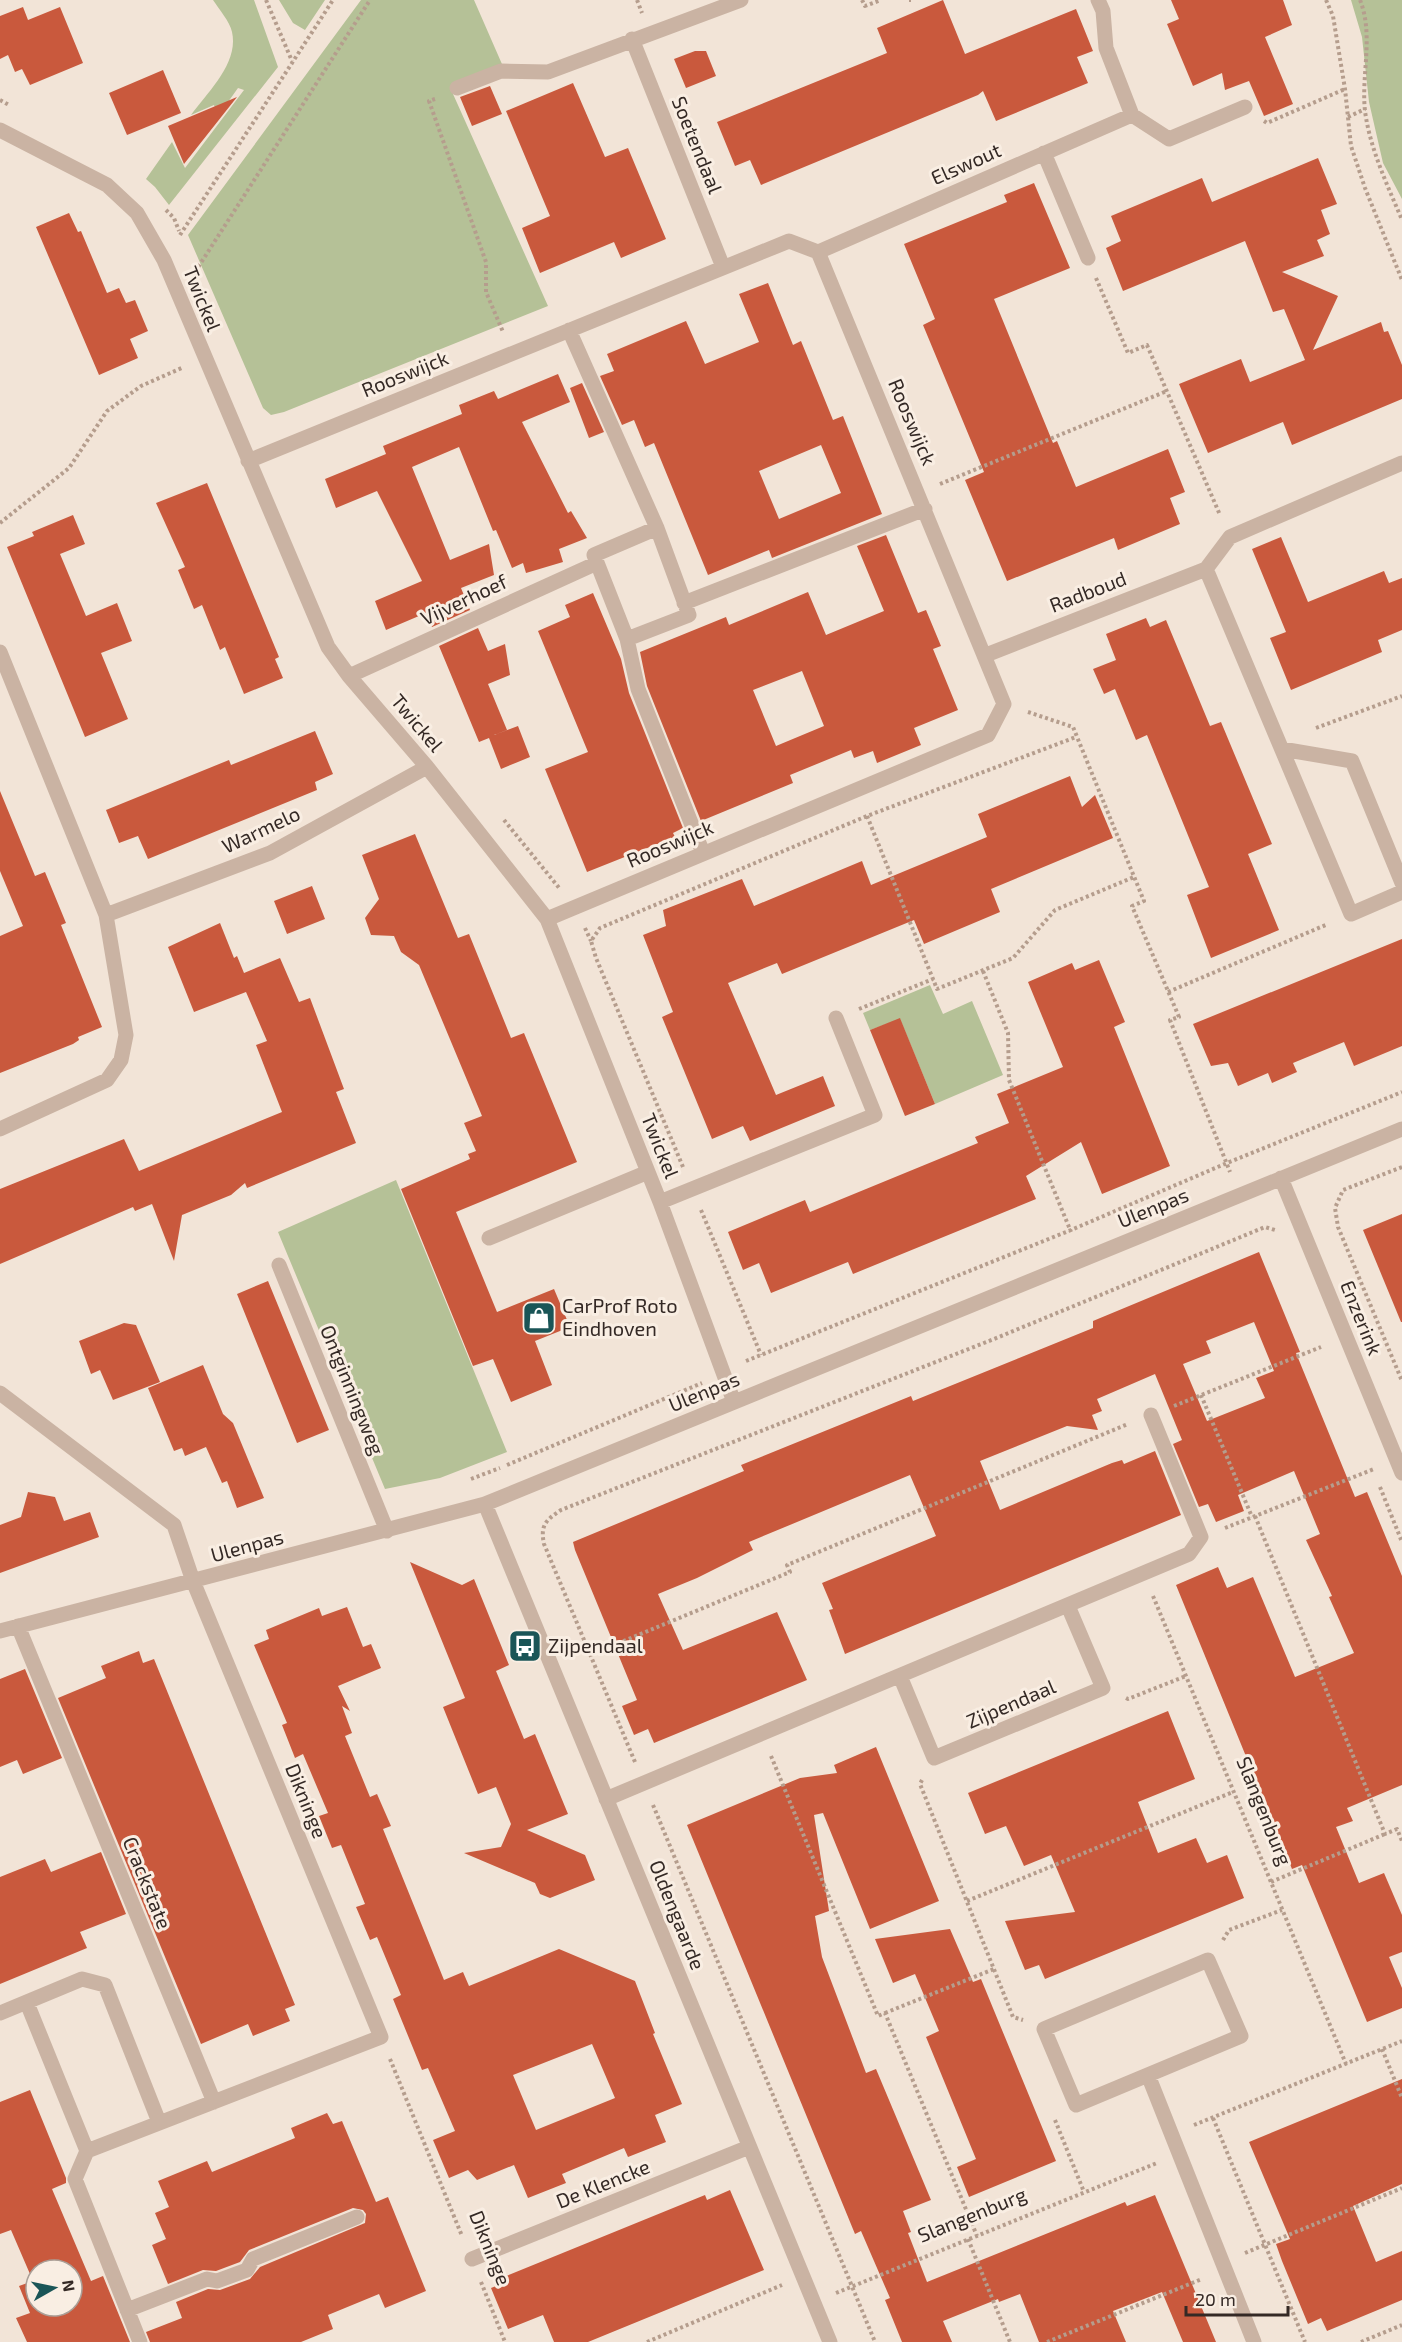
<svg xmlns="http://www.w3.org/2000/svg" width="1402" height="2342" font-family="'Exo 2',sans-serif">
<rect width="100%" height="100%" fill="#f2e4d7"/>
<path fill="#b5c197" d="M213,0h41l24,67 -109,138 -14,-18 -9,-8 26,-37 13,26 59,-78 -6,-2 -20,28 -4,-11 -23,10c17,-23 48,-52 41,-83 -2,-10 -13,-23 -19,-32z
M279,0h46l-20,30 -12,-7z
M361,0h113l31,71 -52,23 95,212 -264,106 -13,3 -8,-7 -75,-173z
M1351,0h51v199l-19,-36 -14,-61 -7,-65z
M930,985l13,29 29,-13 31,74 -68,29 -35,-85 -30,11 -7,-17z
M396,1180l111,272 -67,26 -55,11 -107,-257z"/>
<path fill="#c9593d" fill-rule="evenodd" d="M943,0l22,54 111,-45 17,42 -16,6 11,26 -92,38 -13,-30 -5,4 -217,90 -11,-25 -15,6 -18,-44 170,-69 -10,-25z
M1171,0h112l9,25 -27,12 28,67 -29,12 -15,-35 -24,9 -3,-17 -29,13 -26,-62 12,-5z
M23,7l5,13 32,-13 23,56 -53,22 -8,-16 -7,3 -7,-17 -8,4v-43z
M695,51h11l10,25 -30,12 -12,-29z
M163,70l18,43 -54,22 -18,-42z
M573,83l32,74 23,-9 38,91 -45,19 -7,-16 -74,31 -18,-45 28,-12 -44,-105z
M490,86l12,28 -30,12 -12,-29z
M237,97l-53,67 -16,-38z
M1318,158l19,46 -16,6 9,24 -13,6 7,16 -42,16 56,24 -25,54 68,-28 3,10 4,-1 14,34v34l-110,46 -9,-23 -75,31 -29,-69 62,-25 9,23 55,-22 -21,-51 -11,3 -28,-71 -122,50 -17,-43 15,-7 -10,-25 91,-38 10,24z
M1034,183l36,85 -76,31 59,144 4,-2 19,46 92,-38 17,43 -15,6 10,26 -62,26 -4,-12 -107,43 -42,-101 19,-8 -61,-147 12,-6 -31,-75 103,-42 -3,-7z
M69,213l9,19 3,-1 26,62 12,-5 7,15 9,-3 13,31 -18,8 8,19 -39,17 -63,-148z
M768,283l25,62 8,-4 32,79 10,-4 39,98 -110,44 -3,-8 -61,25 -54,-132 -9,4 -11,-27 -12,5 -22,-49 14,-5 -7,-17 79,-33 19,43 54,-22 -20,-48zM821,445l20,48 -62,26 -20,-48z
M558,374l12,28 -48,20 46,91 3,-2 16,27 -28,11 4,13 -37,11 -3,-10 -11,5 -16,-38 -3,1 -34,-84 -47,20 38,93 39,-16 5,31 -33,13 9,22 -38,17 -6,-14 -40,17 -11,-29 47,-20 -45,-90 -41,17 -11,-29 61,-25 -3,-8 79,-32 -3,-9 35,-14 4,8z
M582,383l22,49 -15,6 -19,-50z
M207,483l72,174 -4,2 8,19 -39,16 -19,-47 -5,3 -18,-45 -8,4 -16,-39 7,-3 -29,-64z
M73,515l12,29 -25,10 26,62 31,-13 15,38 -31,12 27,66 -43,18 -78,-190 27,-11 -2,-4z
M886,535l32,78 8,-3 15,36 -8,3 25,61 -44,18 7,17 -44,18 -4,-12 -19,7 -3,-8 -61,25 3,8 -92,38 -54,-135 -7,-34 86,-35 3,8 79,-33 18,43 58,-24 -27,-65zM802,671l22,55 -48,20 -23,-56z
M1281,537l27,65 76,-31 5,12 13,-5v52l-24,10 4,12 -91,38 -21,-52 16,-6 -34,-83z
M593,593l28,66 8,34 54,135 -10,5 2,4 -88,35 -42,-103 43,-17 -50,-121 32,-14 -5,-12z
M1146,618l4,9 16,-7 44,106 11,-4 51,122 -24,10 31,76 -68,28 -24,-63 22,-8 -37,-91 -25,-61 -11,5 -21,-51 -11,5 -11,-25 23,-9 -10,-26z
M478,628l10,23 17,-7 5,31 -22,9 19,46 -13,5 24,-9 12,31 -29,12 -12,-31 -10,4 -40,-96z
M315,731l18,43 -18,8 2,8 -169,69 -10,-23 -19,7 -13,-33 123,-50 2,5z
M1070,776l12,31 13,-12 18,43 -122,51 9,23 -76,32 -10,-24 -132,54 -5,-11 -49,20 48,112 47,-19 12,30 -85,35 -7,-15 -31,13 -50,-122 11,-5 -30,-77 23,-9 -3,-16 79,-31 12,27 108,-45 9,24 116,-48 -9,-23z
M0,791l35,85 10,-4 21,51 -5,2 41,102 -24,10 1,3 -6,4 -73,29v-137l23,-10 -23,-55z
M415,834l43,104 11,-4 42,104 13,-5 53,129 -121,50 41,100 57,-23 16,38 -35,14 17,44 -41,17 -18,-43 -20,7 -72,-177 69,-30 -2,-5 8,-3 -12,-28 18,-7 -63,-151 -18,-13 -7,-16 -23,-1 -6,-17 14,-19 -17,-44z
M312,886l13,33 -38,15 -13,-33z
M220,923l14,35 3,-2 7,17 36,-15 19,44 11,-4 34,91 -8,3 20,51 -109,45 -2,-5 -14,12 -49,20 -8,46 -22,-57 -17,7 -2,-4 -133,57v-75l124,-50 15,32 143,-59 -26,-67 11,-4 -21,-49 -52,20 -26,-65z
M1402,939v107l-48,20 -10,-24 -51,21 4,9 -25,11 -4,-10 -30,13 -10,-23 -17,3 -18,-42z
M1099,960l26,62 -11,5 56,139 -68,28 -21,-52 -55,34 10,23 -183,75 -5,-12 -77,31 -12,-30 -16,7 -15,-38 77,-32 5,12 168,-69 -3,-6 34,-14 -12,-29 66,-27 -35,-85 44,-19 3,7z
M900,1018l35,86 -30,12 -35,-86z
M1402,1214v108h-1l-38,-92z
M1259,1252l41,100 -4,1 59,144 12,-5 35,84v209l-55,23 6,13 -17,6 23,56 25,-10 18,42v37l-13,5 13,31v20l-35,14 -65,-157 -10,4 -116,-284 42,-18 9,21 26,-11 42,100 59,-24 -25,-56 3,-1 -26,-56 14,-6 -26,-63 -56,24 6,16 -28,11 -8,-18 -9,3 -26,-63 9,-4 -27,-66 -58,25 5,12 -10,4 6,15 -31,-4 -87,35 20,49 112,-47 10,-3 2,4 31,-13 26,64 -336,139 -16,-44 4,-1 -11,-26 114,-47 -26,-61 -161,67 4,8 -56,28 -39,16 25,56 94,-38 30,68 -153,63 -6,-14 -14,6 -12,-29 15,-6 -62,-150 -2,-8 171,-71 -3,-6 170,-69 2,5 180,-73v-7zM1254,1322l20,49 -18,7 9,20 -58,23 -24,-57 28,-11 -5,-12z
M268,1281l61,149 -32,13 -60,-149z
M124,1323l12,2 24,57 -47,18 -13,-30 -9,4 -12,-33z
M203,1365l20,49 10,9 31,75 -27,10 -10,-27 -5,2 -16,-36 -21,9 -3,-8 -8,3 -26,-63z
M28,1492l27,5 9,24 26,-9 9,25 -99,36v-48l21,-8z
M410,1562l52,23 12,-6 35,86 -13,6 28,68 11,-5 33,80 -41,16 58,25 10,25 -45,18 -10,-4 -5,-11 -71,-30 37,-6 10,-23 -15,-37 -18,7 -35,-87 22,-9z
M347,1607l16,40 8,-3 10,24 -43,18 12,25 -8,-5 10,27 -7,3 25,61 7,-3 14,32 -8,3 61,151 19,-8 6,14 90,-37 76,32 20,52 -2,1 29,70 -27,11 11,27 -38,15 -4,-9 -62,26 4,9 -38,15 -14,-33 -37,15 -9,-10 -19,8 -16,-38 22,-9 -27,-63 -6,2 -29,-71 8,-4 -24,-58 -7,3 -14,-33 9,-3 -24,-59 -9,3 -13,-32 9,-3 -25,-59 -8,4 -13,-33 5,-2 -33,-78 15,-6 -3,-9 53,-22 3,8zM592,2044l23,54 -79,32 -23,-55z
M139,1651l4,12 11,-4 141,346 -10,4 5,12 -37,15 -5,-12 -47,20 -143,-346 48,-20 -5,-12z
M25,1669l37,89 -39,16 -6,-14 -17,7v-88z
M1168,1711l27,68 -57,23 20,51 38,-15 11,25 20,-8 17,43 -199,81 -6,-14 -14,5 -20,-49 70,-9 -24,-57 -27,11 -18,-40 -21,8 -17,-41z
M876,1747l63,154 -69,28 -47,-116 -9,2 15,96 -14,5 7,41 44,116 10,-4 55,131 -28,11 8,21 -3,1 19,49 198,-80 2,4 28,-11 61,147h-33l-21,-50 -49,19 13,31h-87l-19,-48 -21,8 -1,-3 -55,22 9,21h-50l-17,-42 5,-2 -29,-67 -6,3 -168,-409 113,-47 37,-5 -3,-8z
M101,1852l25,62 -46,18 7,16 -87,36v-107l45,-18 6,13z
M950,1929l23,53 8,-3 75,182 -87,36 -12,-30 19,-8 -50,-122 13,-6 -24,-57 -22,9 -18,-44z
M1402,2079v105l-49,22 23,56 26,-11v49l-75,31 -6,-13 -13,6 -26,-63 -6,-17 14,-5 -41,-97z
M30,2090l36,88v5l-14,6 39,92 12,-5 27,66h-103l-11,-24 14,-5 -11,-27 14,-5 -22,-51 -11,4v-132zM36,2270h36v36h-36z
M327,2113l6,11 9,-3 34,81 12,-5 38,94 -41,17 -6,-14 -51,21 5,14 -32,13h-151l-4,-10 36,-14 -6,-16 32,-13 12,1 30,-11 10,-12 105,-44 1,-9 -3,-4 -10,-2 -104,42 -9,12 -24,9 -13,-1 -35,14 -16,-39 14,-6 -11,-26 14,-6 -11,-26 49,-20 5,11 83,-34 -4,-10z
M730,2190l34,80 -176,72h-34l-11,-27 -35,14 -17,-41 15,-6 -2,-5 201,-82 2,5z"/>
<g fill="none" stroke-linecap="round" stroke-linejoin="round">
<path stroke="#b59d8d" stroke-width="4" stroke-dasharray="3 3" stroke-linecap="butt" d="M266,0l26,61
M637,0l5,13
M862,0l3,6 16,-6
M909,0h2
M1326,0l7,16 12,73 6,57 14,42 37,92
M1360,0c14,35 1,75 5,111 5,38 22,73 37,109
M435,99l-6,2 57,161v30l17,40
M0,100l9,5
M1348,117l17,-8
M1264,121l3,2 78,-34
M166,210l8,8 5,13
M180,235l153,-235
M195,272l175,-272
M1096,278l32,75 19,-8 73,170
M940,484l227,-93
M0,523l69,-55 38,-57 34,-25 43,-19
M1028,712l45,15 71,174 -12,5 47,111 -9,3 60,152
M1316,728l86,-32
M867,816l70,173 76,-31 42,-48 79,-33
M504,820l56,69
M585,928l6,13
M983,971l25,62 1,47 62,152
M1168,992l160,-68
M859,1009l74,-30
M683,1167l-87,-209 -5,-17 9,-13 267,-112 209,-79
M1402,1167l-59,23 -8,18 3,19 64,154
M701,1210l60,145
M746,1361l325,-131 156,-67 175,-71
M1201,1395l51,122
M1174,1406l147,-59
M507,1465l195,-82
M471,1479l29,-11
M1380,1487l22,55
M1255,1516l130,318 12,-5 5,12
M1225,1528l149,-59
M1153,1596l193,468
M590,1655l200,-83 -3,-7 341,-141
M1126,1698l2,1 58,-23
M771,1756l107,260 7,-3 92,223
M635,1762l-91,-218c-4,-19 2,-24 17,-34l433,-171 271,-112 10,3
M922,1780l-2,4 93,233 10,3
M653,1805l222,537
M1271,1882l114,-48
M967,1901l266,-109
M1223,1940l6,-10 53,-20
M885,2013l109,-44
M1382,2049l20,49
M390,2059l72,177
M1213,2118l92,224
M1055,2120l29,72
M1194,2125l208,-84
M968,2239l42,103
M1245,2253l157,-65
M481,2282l24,60
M836,2293l321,-130
M647,2342l135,-57
M1047,2342l155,-63
M1361,2342l41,-17"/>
<path stroke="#cab3a3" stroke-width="15" d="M1098,0l5,11 3,37 26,67 37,24 76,-32
M632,39l91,228
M457,88l44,-17 47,1 193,-72
M0,130l107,55 30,28 27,47 164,387 21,29 78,91 120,152 113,283 74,200
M1044,153l44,105
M818,252l314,-137
M569,330l88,198 32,87 -62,24
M248,461l541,-220 29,11 186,452 -16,31 -441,184
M657,528l-63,27 33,84 11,50 65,164
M1206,569l145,345 51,-22
M684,603l241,-94
M0,652l106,263 20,120 -5,25 -14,20 -107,49
M986,655l220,-86 24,-32 172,-74
M349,676l248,-113
M1282,749l70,12 50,122
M106,915l164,-62 157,-86
M1281,1178l121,295
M660,1202l215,-87 -39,-97
M489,1238l159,-66
M279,1265l108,266
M0,1393l174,132 19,56 188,456 -294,114 -60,-148
M485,1504l345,838
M18,1626l196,476
M0,1631l485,-127 917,-375
M900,1676l34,82 169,-70 -35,-82
M606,1799l583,-245 12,-17 -50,-122
M1208,1960l33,76 -165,69 -32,-76z
M0,2013l82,-34 23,6 54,137
M1148,2075l106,267
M87,2151l-12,28 65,163
M472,2259l277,-112
M127,2310l80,-31 10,2 30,-11 6,-11 104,-42"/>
</g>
<defs>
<g id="shop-square" transform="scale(1.725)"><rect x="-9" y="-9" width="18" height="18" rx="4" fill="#1a5557" stroke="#f9eee3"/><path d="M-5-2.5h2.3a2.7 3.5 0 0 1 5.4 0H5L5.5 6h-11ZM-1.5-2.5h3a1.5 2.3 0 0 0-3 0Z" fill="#fff"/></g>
<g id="bus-square" transform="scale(1.725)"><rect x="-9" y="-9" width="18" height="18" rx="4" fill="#1a5557" stroke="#f9eee3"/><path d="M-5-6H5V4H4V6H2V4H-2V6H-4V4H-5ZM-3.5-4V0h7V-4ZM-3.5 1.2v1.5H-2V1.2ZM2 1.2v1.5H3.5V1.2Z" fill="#fff"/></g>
</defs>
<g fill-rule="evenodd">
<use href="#shop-square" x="539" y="1318"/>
<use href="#bus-square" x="525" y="1646"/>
</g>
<g text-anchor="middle" stroke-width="6" stroke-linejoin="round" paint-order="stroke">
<g font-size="20" fill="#342925" stroke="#f9eee3">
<text transform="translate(697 145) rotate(68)" y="7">Soetendaal</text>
<text transform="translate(966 164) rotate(-24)" y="7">Elswout</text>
<text transform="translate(202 299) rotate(68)" y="7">Twickel</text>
<text transform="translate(405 374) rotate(-22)" y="7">Rooswijck</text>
<text transform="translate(912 422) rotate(67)" y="7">Rooswijck</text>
<text transform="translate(1088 592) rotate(-21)" y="7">Radboud</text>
<text transform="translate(464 600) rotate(-25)" y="7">Vijverhoef</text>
<text transform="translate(417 723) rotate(50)" y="7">Twickel</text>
<text transform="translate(261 830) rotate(-25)" y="7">Warmelo</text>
<text transform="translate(670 844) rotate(-23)" y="7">Rooswijck</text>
<text transform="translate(660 1146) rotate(68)" y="7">Twickel</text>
<text transform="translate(1153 1208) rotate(-22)" y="7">Ulenpas</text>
<text transform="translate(1361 1318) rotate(68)" y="7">Enzerink</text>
<text transform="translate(352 1390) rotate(68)" y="7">Ontginningweg</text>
<text transform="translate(704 1392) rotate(-22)" y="7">Ulenpas</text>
<text transform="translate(247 1546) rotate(-15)" y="7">Ulenpas</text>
<text transform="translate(1011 1704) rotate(-23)" y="7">Zijpendaal</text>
<text transform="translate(306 1801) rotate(68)" y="7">Dikninge</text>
<text transform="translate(1264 1811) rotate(68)" y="7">Slangenburg</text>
<text transform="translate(147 1883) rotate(68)" y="7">Crackstate</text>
<text transform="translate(677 1915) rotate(68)" y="7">Oldengaarde</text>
<text transform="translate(603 2184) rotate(-22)" y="7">De Klencke</text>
<text transform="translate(972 2215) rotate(-22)" y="7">Slangenburg</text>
<text transform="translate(490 2248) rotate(68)" y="7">Dikninge</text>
</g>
<g font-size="20" fill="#342925" stroke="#f9eee3" text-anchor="start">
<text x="562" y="1313">CarProf Roto<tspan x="562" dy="23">Eindhoven</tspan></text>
<text x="548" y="1653">Zijpendaal</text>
</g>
</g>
<g transform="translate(54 2288) rotate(81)"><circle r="28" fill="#f9eee3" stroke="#aa9f97" stroke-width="1.5"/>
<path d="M0-4.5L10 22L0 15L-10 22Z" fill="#1a5557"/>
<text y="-9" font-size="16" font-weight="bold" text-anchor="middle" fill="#342925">N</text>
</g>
<path d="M1186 2306v9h102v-9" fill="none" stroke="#342925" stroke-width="3"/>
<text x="1195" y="2306" font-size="18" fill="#342925" stroke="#f9eee3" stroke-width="4.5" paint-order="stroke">20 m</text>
</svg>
